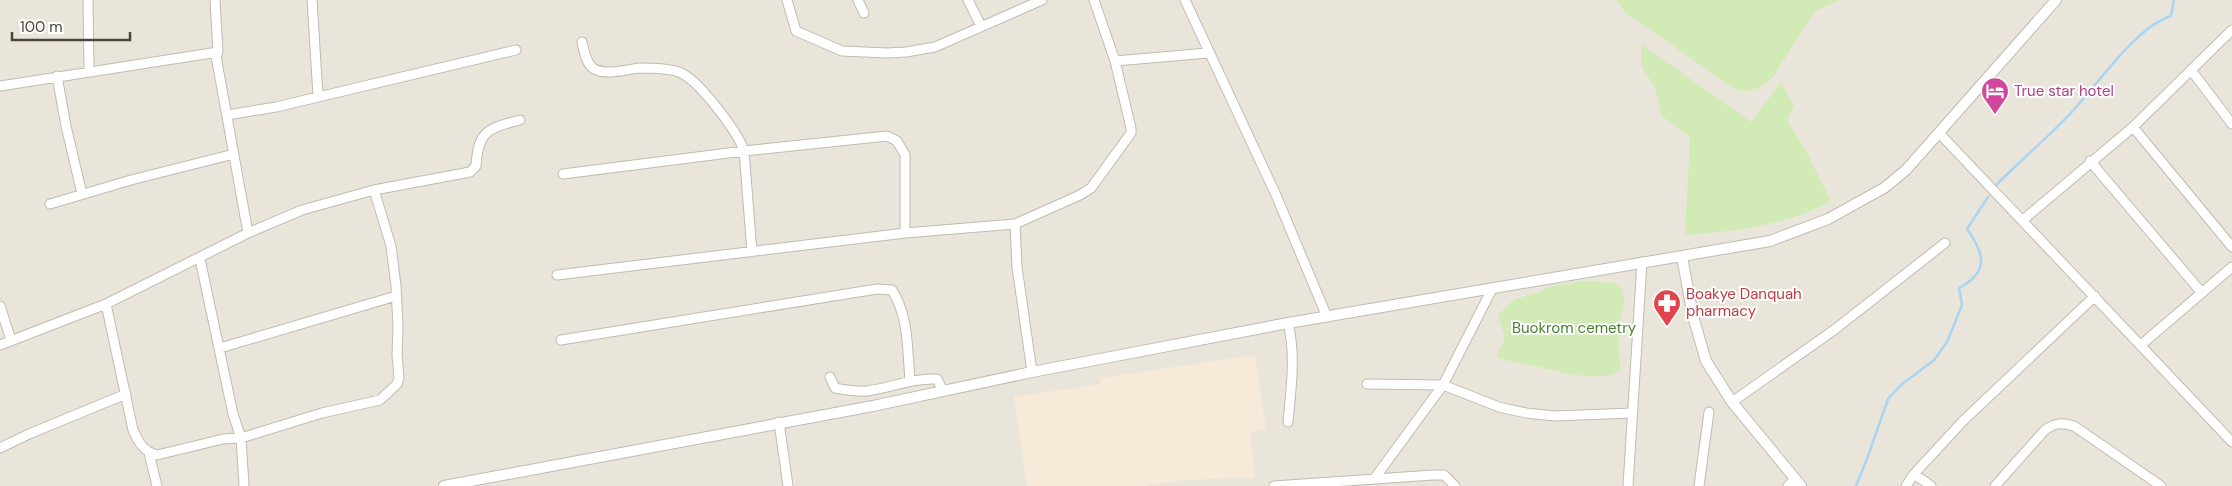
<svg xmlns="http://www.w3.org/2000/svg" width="2232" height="486" font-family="'DM Sans',sans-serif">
<rect width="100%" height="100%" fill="#f6f3ec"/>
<path fill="#eae5da" d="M0,0h2232v486h-2232z"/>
<path fill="#f7ead8" d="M1255,355l11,74 -16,3 5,45 -70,3 -42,6h-116l-13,-89 87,-13 -1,-6z"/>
<path fill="#d2eab5" d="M1616,0h225l-26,11 -42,66 -14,11 -12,3 -12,-2 -109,-76z
M1641,44l110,78 30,-40 13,24 -7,14 17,27 27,54c-44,25 -97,30 -146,34l5,-98 -28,-21 -7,-29 -14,-21z
M1583,281l31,2 8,6 2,14 -5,21v31l2,14c-21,17 -70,0 -95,-5 -11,-2 -20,-3 -30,-7 13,-24 8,-19 2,-42l15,-15 26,-8 12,-6z"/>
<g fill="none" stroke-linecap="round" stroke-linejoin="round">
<path stroke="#a9d4f2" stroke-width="2.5" d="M1994,187c25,-25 51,-47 75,-72 27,-28 66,-88 102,-99l3,-16
M1856,486l11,-27 21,-60 13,-14 33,-25 13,-18 15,-37 -3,-17c30,-16 26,-34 8,-59l21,-32"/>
<g stroke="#c2bbae" stroke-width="11">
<path id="minor" d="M88,0l1,71
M215,0l3,52 -2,4 32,177
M312,0l6,96
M787,0l9,31 46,20 45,2 19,-1 29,-5 107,-47
M858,0l6,13
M968,0l13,26
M1185,0l91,195 51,122
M582,42c2,9 4,22 12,27 14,7 32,0 46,-1 13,0 27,0 39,4 19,7 59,60 65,79l8,101
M1115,61l93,-8
M2191,70l41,54
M57,76l9,50 16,68
M0,86l218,-34
M227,115l49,-8 240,-57
M2133,127l99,120
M1940,134l292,308
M2090,161l112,132
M563,174l181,-23 143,-15 10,5 8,14v78
M374,190l96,-18 6,-6c2,-35 12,-38 44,-46
M50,204l81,-24 103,-26
M2023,220l110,-93 99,-97
M1015,224l2,43 15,105
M200,259l33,155 8,24 3,48
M557,275l348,-42 110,-9 65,-29 11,-7 40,-55v-5l-16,-67 -21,-61
M0,306l11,34
M1288,323c8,32 3,66 0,99
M561,340l316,-51 15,1c17,27 15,58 18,90
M0,345l106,-41 142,-71 54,-23 72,-20 17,56 5,40 2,41 -1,28 2,23 -2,6 -17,16 -58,13 -81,25 -18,1 -66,16c-14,-4 -18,-12 -24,-25l-27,-126
M2141,345l91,-78
M220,348l176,-52
M830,377l5,11c11,2 21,4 32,3 25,-3 43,-13 70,-12l6,12
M1367,384l76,1 56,22 27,6 29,3 77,-3
M1732,402l102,-72 111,-87
M779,422l9,64
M0,448l29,-14 97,-40
M149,453l8,33
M1914,474l17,12
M1374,479l69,-94 49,-96
M1274,486l159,-11h11l11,11
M1628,486l14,-224
M1699,486l10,-74
M1788,486l7,-7
M1906,486l8,-12 49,-53 132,-125
M1995,486l50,-56c11,-8 17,-7 29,-4l87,60"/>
</g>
<g stroke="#c2bbae" stroke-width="12">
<path id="tertiary" d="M1682,257l11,59 13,45 26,41 69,84
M444,486l429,-80 159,-34 256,-49 482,-82 58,-22 56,-31 22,-18 150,-170"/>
</g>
<use href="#minor" stroke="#fff" stroke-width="9"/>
<use href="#tertiary" stroke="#fff" stroke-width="10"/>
</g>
<defs>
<g id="hotel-pin" transform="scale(1.4375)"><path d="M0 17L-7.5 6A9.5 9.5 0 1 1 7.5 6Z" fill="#d1479c" stroke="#fff"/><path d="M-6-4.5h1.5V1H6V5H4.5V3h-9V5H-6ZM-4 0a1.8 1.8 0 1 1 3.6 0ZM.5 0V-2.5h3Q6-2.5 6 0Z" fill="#fff"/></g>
<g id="pharmacy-pin" transform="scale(1.4375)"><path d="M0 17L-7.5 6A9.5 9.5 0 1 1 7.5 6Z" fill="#e0444e" stroke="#fff"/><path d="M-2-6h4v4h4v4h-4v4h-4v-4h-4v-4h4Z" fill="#fff"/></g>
</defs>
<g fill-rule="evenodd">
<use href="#hotel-pin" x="1995" y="91"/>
<use href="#pharmacy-pin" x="1667" y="303"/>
</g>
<g text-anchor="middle" stroke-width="4" stroke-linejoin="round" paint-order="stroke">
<g font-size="15" fill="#b23c85" stroke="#fff" text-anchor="start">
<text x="2014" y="96">True star hotel</text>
</g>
<g font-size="15" fill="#be3a42" stroke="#fff" text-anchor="start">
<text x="1686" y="299">Boakye Danquah<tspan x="1686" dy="17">pharmacy</tspan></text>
</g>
<g font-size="15" fill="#4a7f2a" stroke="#fff">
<text x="1574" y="333">Buokrom cemetry</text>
</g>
</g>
<path d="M12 32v8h118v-8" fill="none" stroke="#4b4439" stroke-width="2.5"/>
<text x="20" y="32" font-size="15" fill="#4b4439" stroke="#ffffff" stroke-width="4" paint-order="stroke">100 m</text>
</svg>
